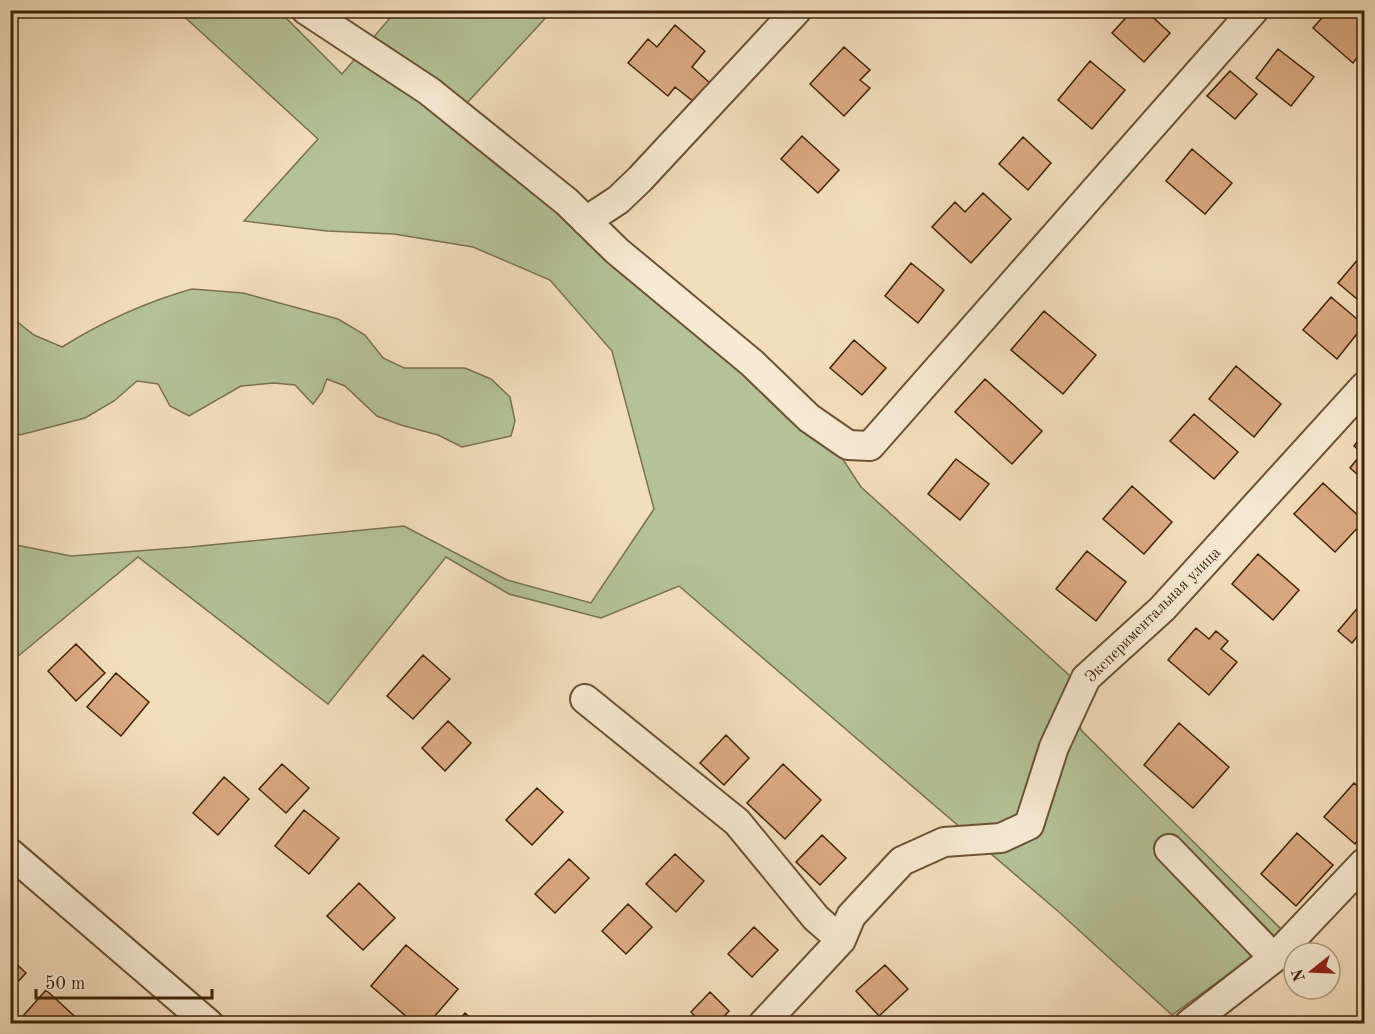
<svg xmlns="http://www.w3.org/2000/svg" width="1375" height="1034" font-family="'Old Standard TT',serif">
<rect width="100%" height="100%" fill="#f3debc"/>
<filter id="stains"><feTurbulence type="fractalNoise" baseFrequency=".00333" numOctaves="4"/><feColorMatrix values="0 0 0 0 .2 0 0 0 0 .09 0 0 0 0 .02 0 0 0 .5 -.17"/></filter>
<radialGradient id="worn" r=".72"><stop offset=".6" stop-color="#630" stop-opacity="0"/><stop offset="1" stop-color="#630" stop-opacity=".3"/></radialGradient>
<path fill="#b4c296" stroke="#7a724f" stroke-width="1.5" d="M178,11h101l63,63 54,-63h156l-85,92 364,338 30,46 208,188 12,55 204,203 -113,82 -112,-102 -381,-327 -78,32 -92,-24 -63,-37 -118,147 -190,-147 -127,105v-118l60,12 119,-9 214,-21 103,54 84,23 63,-94 -42,-158 -62,-71 -77,-33 -79,-13 -67,-3 -83,-10 74,-82z
M192,289l51,4 95,26 27,16 18,23 21,10h61l26,11 19,18 5,24 -4,15 -49,11 -24,-12 -37,-10 -24,-9 -32,-30 -18,-7 -5,13 -9,12 -18,-19 -21,-2 -33,3 -52,30 -19,-10 -12,-22 -21,-3 -23,20 -29,17 -65,17 -9,-8v-110l23,18 28,12c40,-25 84,-45 130,-58z"/>
<path fill="#dba982" stroke="#402308" stroke-width="1.5" d="M1133,10h12l25,23 -26,29 -32,-29z
M1329,10h35v39l-11,14 -40,-35z
M675,25l30,26 -13,16 18,16 -16,19 -19,-15 -7,9 -40,-33 20,-24 9,8z
M844,47l26,23 -10,10 10,8 -26,28 -34,-32z
M1278,49l36,28 -23,29 -35,-28z
M1090,61l35,29 -33,39 -34,-29z
M1230,71l27,23 -22,25 -28,-23z
M802,136l37,34 -21,23 -37,-34z
M1023,137l28,26 -23,27 -29,-26z
M1192,149l40,34 -27,31 -39,-33z
M983,193l28,26 -40,44 -39,-36 23,-25 10,10z
M1359,258l5,5v42l-26,-22z
M911,263l33,27 -26,33 -33,-27z
M1331,297l33,28 -27,34 -34,-29z
M1044,311l52,44 -33,39 -52,-44z
M854,340l32,28 -24,27 -32,-27z
M1236,366l45,38 -27,33 -45,-38z
M985,379l57,52 -30,33 -57,-52z
M1194,414l44,38 -24,27 -44,-38z
M1364,433v47l-14,-12 12,-15 -8,-7z
M956,459l33,25 -29,36 -32,-26z
M1323,483l41,38 -29,31 -41,-38z
M1132,486l40,36 -28,32 -41,-35z
M1087,551l39,31 -30,39 -40,-32z
M1258,554l41,36 -26,30 -41,-36z
M1360,605l4,4v19l-12,15 -14,-12z
M1196,628l13,11 7,-8 12,10 -7,8 16,13 -28,33 -41,-35z
M76,644l29,29 -29,28 -28,-30z
M423,655l27,24 -37,40 -26,-23z
M116,673l33,29 -28,34 -34,-29z
M448,721l23,22 -26,28 -23,-23z
M1179,723l50,44 -36,41 -49,-43z
M726,735l23,23 -25,27 -24,-22z
M282,764l27,24 -23,25 -27,-24z
M783,764l38,36 -36,39 -38,-36z
M224,777l25,22 -31,36 -25,-22z
M1354,783l10,9v41l-9,11 -31,-27z
M537,788l26,24 -31,33 -26,-25z
M304,810l35,28 -30,36 -34,-28z
M1297,833l36,32 -37,41 -35,-32z
M822,835l24,23 -26,27 -24,-23z
M675,854l29,27 -28,31 -30,-28z
M569,859l20,19 -34,35 -20,-19z
M359,883l36,35 -32,32 -36,-34z
M628,904l24,23 -26,27 -24,-23z
M754,927l24,23 -26,27 -24,-23z
M406,945l52,44 -30,35h-13l-44,-38z
M10,958l16,15 -16,17z
M885,965l23,24 -29,27 -23,-25z
M46,990l37,34h-67z
M710,992l19,19 -12,13h-15l-11,-12z
M465,1013l12,11h-21z"/>
<g fill="none" stroke-linecap="round" stroke-linejoin="round">
<g stroke="#6d5235" stroke-width="32">
<path id="minor" d="M306,10l123,81 138,111 50,49 135,112 57,55 39,27 22,1 384,-436
M586,221l32,-21 22,-21 157,-169
M585,699l152,123 79,96 25,22
M1169,849l105,109
M10,853l199,171
M763,1024l78,-84 10,-24 51,-55 42,-19 57,-4 28,-13 25,-78 32,-69 76,-69 202,-222
M1189,1024l85,-66 90,-95"/>
</g>
<use href="#minor" stroke="#f7ead3" stroke-width="28"/>
</g>
<g text-anchor="middle" stroke-width="6" stroke-linejoin="round" paint-order="stroke">
<g font-size="16" fill="#402308" stroke="#f7ead3">
<text transform="translate(1152 614) rotate(-45)" y="6">Экспериментальная улица</text>
</g>
</g>
<rect width="1375" height="1034" fill="none" stroke="#f3debc" stroke-width="36"/>
<rect x="12" y="12" width="1351" height="1010" fill="none" stroke="#402308" stroke-width="3"/>
<rect x="18" y="18" width="1339" height="998" fill="none" stroke="#402308" stroke-width="1.5"/>
<g transform="translate(1312 971) rotate(252)"><circle r="28" fill="#f7ead3" stroke="#ae9a82" stroke-width="1.5"/>
<path d="M0-4.5L10 22L0 15L-10 22Z" fill="#8f2418"/>
<text y="-9" font-size="16" font-weight="bold" text-anchor="middle" fill="#402308">N</text>
</g>
<path d="M36 989v9h176v-9" fill="none" stroke="#402308" stroke-width="3"/>
<text x="45" y="989" font-size="18" fill="#402308" stroke="#f7ead3" stroke-width="4.5" paint-order="stroke">50 m</text>
<rect width="100%" height="100%" filter="url(#stains)"/>
<rect width="100%" height="100%" fill="url(#worn)"/>
</svg>
